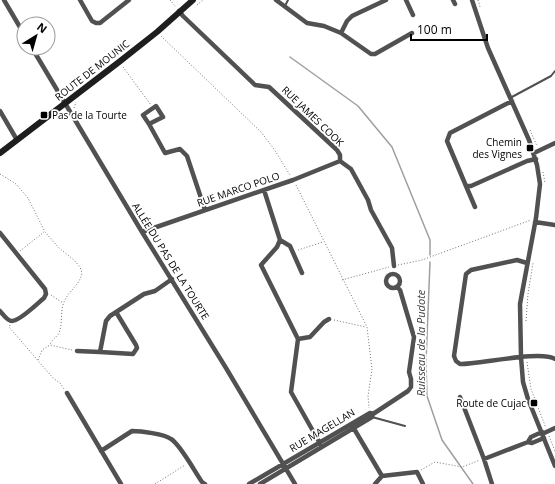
<svg xmlns="http://www.w3.org/2000/svg" width="555" height="484" font-family="'Open Sans',sans-serif">
<rect width="100%" height="100%" fill="#fff"/>
<g fill="none" stroke-linecap="round" stroke-linejoin="round">
<path stroke="#9f9f9f" stroke-width="1.5" d="M290,57l68,49 34,41 38,93v15
M430,262l-4,100 1,34 15,44 31,44"/>
<path stroke="#737373" stroke-width="1" stroke-dasharray="1 2" stroke-linecap="butt" d="M170,0l6,7
M478,0l2,7
M197,5l6,-5
M161,36l100,96 13,17 16,26
M123,67l28,38
M74,108l2,-6
M530,130l7,16
M543,172l2,11
M0,174l16,10 12,14 17,34 14,16 15,12 6,7 2,6c-2,12 -13,17 -18,29 -4,9 -1,21 -5,31 -3,5 -8,7 -9,12
M296,185l71,142 5,42 -4,27 1,12
M298,250l25,-8
M20,251l24,-19
M398,265l24,-5 109,-40
M342,280l47,-13
M51,295l12,8
M334,320l32,7
M526,321l2,-27 5,-31
M10,325l-1,2 44,51 7,5 4,6
M38,360l4,-10 8,-5 22,5
M527,362l4,27 15,39
M549,436l6,15
M421,470l14,-8 27,5 18,-7
M155,484l30,-19"/>
<path stroke="#515151" stroke-width="2" d="M285,6l3,-6
M510,98l41,-22 4,-5
M372,417l33,9"/>
<path stroke="#515151" stroke-width="4.5" d="M4,0l20,34
M80,0l12,21 4,2h4l29,-23
M276,0l31,23 17,3 17,7 30,21h4l37,-21
M406,0l7,15
M453,0l2,4
M472,0l16,48 41,92 8,25 3,19 -4,34 -16,86 1,53 2,25 5,17 27,67
M179,11l4,5 72,69 14,2 68,63 3,5v6
M341,33l6,-12 5,-5 34,-16
M32,48l110,184 84,136 69,116
M512,101l-62,32 -3,8 19,45h5l56,-25 9,-2
M0,111l17,29
M149,124l-6,-9 13,-9 7,11 -14,7 16,29 15,-4 7,7 18,54
M534,153l21,-10
M340,161l11,8 17,31 3,10 21,38 2,18
M466,186l9,21
M264,190l16,50 -3,7 -16,18 37,74 -7,53 31,55
M535,222l20,3
M142,232l151,-52 47,-19
M0,233l45,56 1,5 -2,4c-6,5 -24,23 -32,23 -5,0 -9,-7 -12,-10
M280,240l10,6 12,27
M527,263l-10,-3 -46,10 -5,4 -12,82 2,5 4,3c20,0 82,-14 95,-5
M386 281a7 7 0 1 1 14 0a7 7 0 1 1-14 0Z
M116,312l20,33 1,3 -4,6 -33,-2 6,-31 4,-5 34,-22 11,-3 17,-12
M298,339l12,-2 14,-15 5,-3
M77,351l23,1
M67,393l54,91
M460,397l24,62 44,-17
M373,414l35,-23 3,-4v-8l-2,-7 5,-35 -14,-47 -3,-3
M353,427l29,49 35,-4 6,12
M542,432l-11,5 -3,5 4,1 12,-5
M542,434l13,-6
M101,451l31,-20c9,0 32,3 39,8 9,5 24,33 31,43l3,2
M484,459l8,25
M249,484l121,-71 3,1 -1,3 -112,67
M375,484l7,-8"/>
<path stroke="#1e1e1e" stroke-width="6" d="M0,153l119,-91 38,-30 36,-32"/>
</g>
<g fill="#000" stroke="#fff" stroke-width="1.5">
<rect x="40" y="111" width="8" height="8" rx="2"/>
<rect x="526" y="144" width="8" height="8" rx="2"/>
<rect x="530" y="399" width="8" height="8" rx="2"/>
</g>
<g text-anchor="middle" stroke-width="3.5" stroke-linejoin="round" paint-order="stroke">
<g font-size="10" fill="#000" stroke="#fff">
<text transform="translate(92 70) rotate(-38)" y="4">ROUTE DE MOUNIC</text>
<text transform="translate(313 116) rotate(44)" y="4">RUE JAMES COOK</text>
<text transform="translate(238 189) rotate(-19)" y="4">RUE MARCO POLO</text>
<text transform="translate(171 261) rotate(58)" y="4">ALLÉE DU PAS DE LA TOURTE</text>
<text transform="translate(322 430) rotate(-31)" y="4">RUE MAGELLAN</text>
</g>
<g font-size="10" fill="#000" stroke="#fff" text-anchor="end">
<text x="52" y="119" text-anchor="start">Pas de la Tourte</text>
<text x="522" y="146">Chemin<tspan x="522" dy="12">des Vignes</tspan></text>
<text x="526" y="407">Route de Cujac</text>
</g>
<g font-size="11" font-style="italic" fill="#404040" stroke="#fff">
<text transform="translate(421 343) rotate(-90)" y="4">Ruisseau de la Pudote</text>
</g>
</g>
<g transform="translate(36 36) rotate(37)"><circle r="19" fill="#ffffff" stroke="#999999"/>
<path d="M0-3L7 15L0 10L-7 15Z" fill="#000000"/>
<text y="-6" font-size="11" font-weight="bold" text-anchor="middle" fill="#000000">N</text>
</g>
<path d="M411 34v6h76v-6" fill="none" stroke="#000000" stroke-width="2"/>
<text x="417" y="34" font-size="12" fill="#000000" stroke="#ffffff" stroke-width="3" paint-order="stroke">100 m</text>
</svg>
